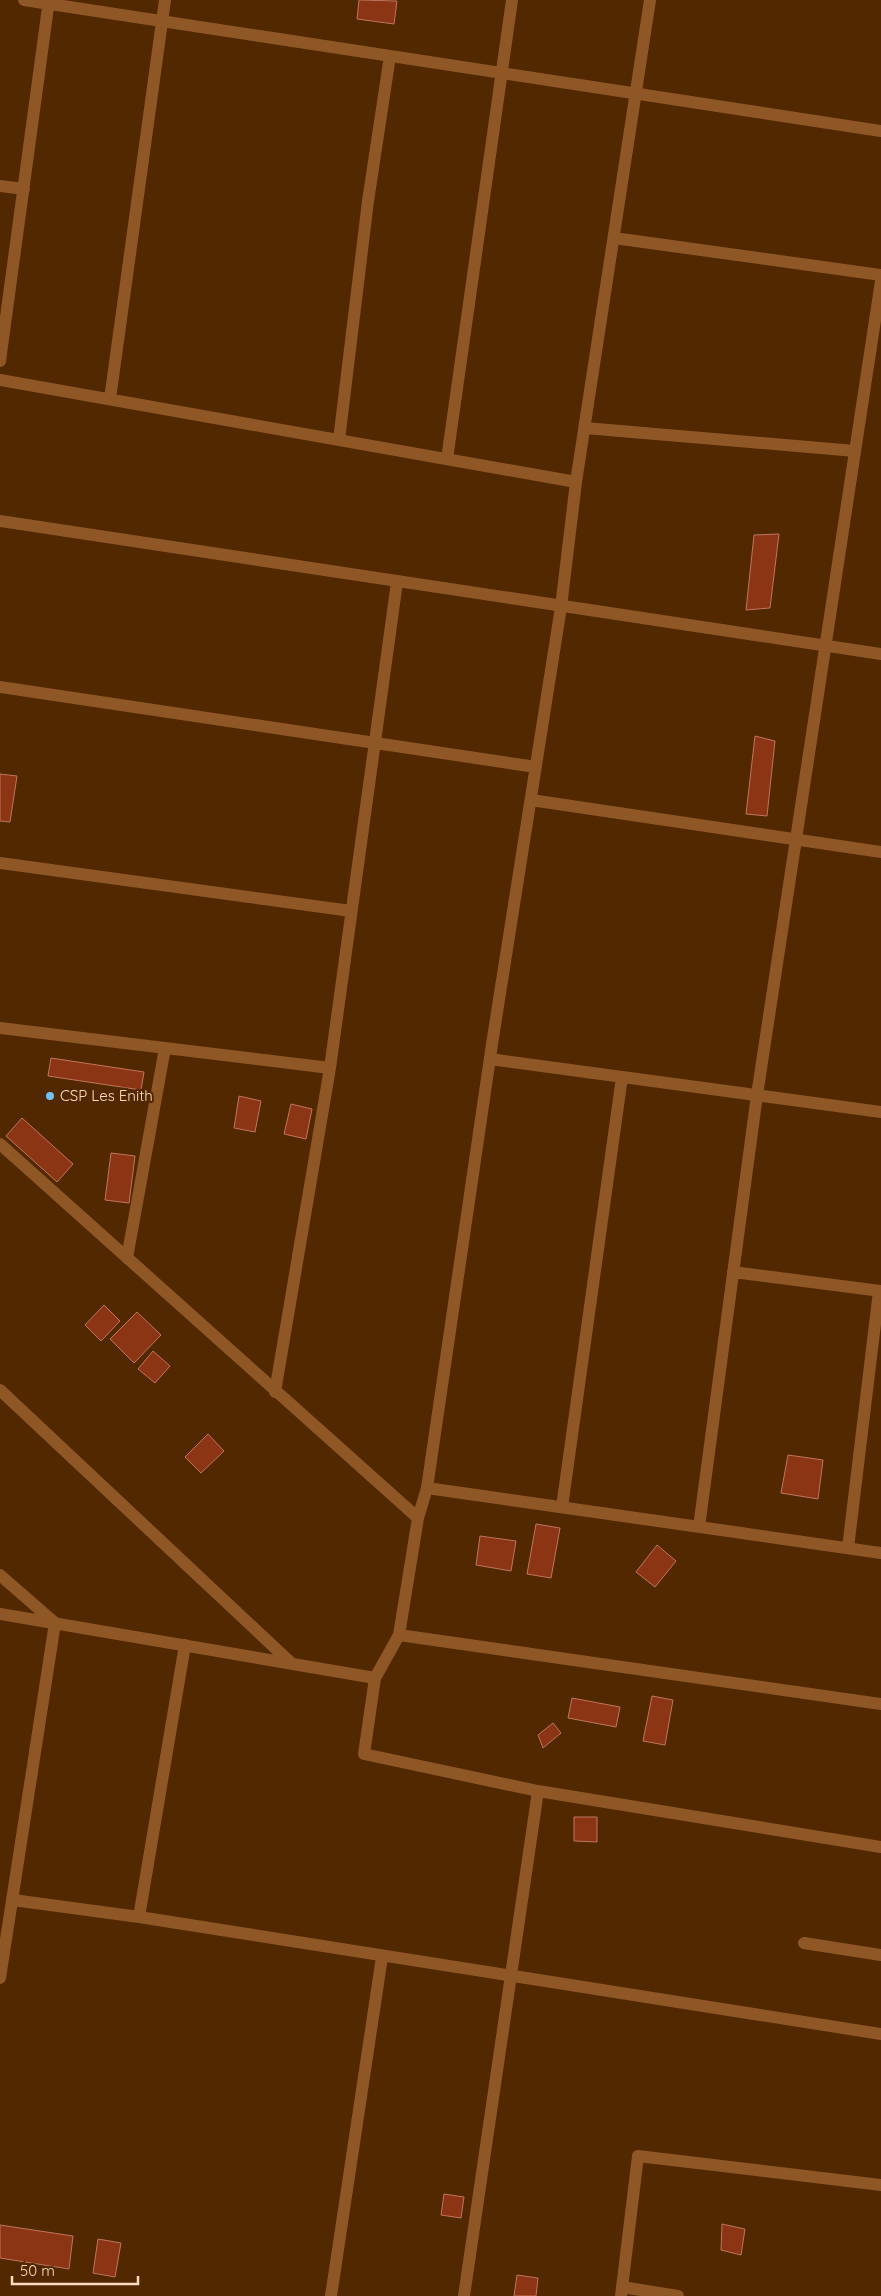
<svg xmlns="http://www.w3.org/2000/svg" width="881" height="2296" font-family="Quicksand,sans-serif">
<rect width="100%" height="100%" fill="#512800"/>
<path fill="#8b3514" stroke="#bf765d" d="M359,0l38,1 -3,23 -37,-5z
M779,534l-9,74 -24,2 8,-75z
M755,736l20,5 -8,75 -21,-2z
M0,774l17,2 -7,46 -10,-1z
M51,1058l93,14 -3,18 -93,-14z
M239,1096l22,5 -6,31 -21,-4z
M291,1104l21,5 -6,30 -22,-5z
M22,1118l51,46 -16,18 -51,-46z
M111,1153l24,3 -6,47 -24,-3z
M104,1305l16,16 -19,20 -16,-16z
M137,1312l24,23 -27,28 -24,-24z
M153,1351l17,15 -15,17 -17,-14z
M208,1434l16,17 -23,22 -16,-16z
M788,1455l35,5 -5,39 -37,-6z
M536,1524l24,4 -9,50 -24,-4z
M480,1536l36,5 -5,30 -35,-6z
M657,1545l19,16 -21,26 -19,-15z
M652,1696l21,4 -8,45 -22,-4z
M572,1698l48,9 -4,20 -48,-9z
M553,1723l8,10 -18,15 -5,-13z
M574,1817h23v25l-23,-1z
M444,2194l20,3 -3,21 -20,-3z
M722,2224l23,5 -4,26 -20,-5z
M0,2225l73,11 -4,33 -69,-11z
M98,2239l23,4 -6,34 -22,-4z
M517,2275l21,3 -2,18h-22z"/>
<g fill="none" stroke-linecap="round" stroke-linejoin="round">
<path stroke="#8f5725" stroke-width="12" d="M24,0l857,131
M650,0l-74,482 -15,125 -69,437 -65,444 -9,30 -19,117 -24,43 -11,76 174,37 343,56
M0,186l24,3
M614,238l267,37
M0,361l49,-361
M0,380l576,102
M110,399l55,-399
M585,428l270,23
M339,440l29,-239 22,-145
M447,459l65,-459
M0,521l881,133
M0,687l536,80
M531,800l350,52
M0,863l351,48
M0,1028l330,40
M490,1059l391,53
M0,1144l418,374
M127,1258l38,-210
M733,1272l148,19
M0,1390l290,272
M275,1392l55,-324 67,-486
M427,1488l454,65
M562,1507l60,-430
M699,1527l58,-432 124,-814
M848,1548l31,-257
M0,1575l55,48 -55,355
M0,1614l375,64
M399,1635l482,69
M13,1900l126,17 742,117
M139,1917l46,-272
M804,1943l77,12
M622,2287l56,9
M331,2296l51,-339
M464,2296l74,-505
M621,2296l17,-140 243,29"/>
</g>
<circle fill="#72c1f5" stroke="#512800" stroke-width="2" cx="50" cy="1096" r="5"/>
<g text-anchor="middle" stroke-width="4.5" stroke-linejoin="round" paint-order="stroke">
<g font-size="15" fill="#fcdbc1" stroke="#512800" text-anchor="start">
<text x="60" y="1101">CSP Les Enith</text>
</g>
</g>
<path d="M12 2276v8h126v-8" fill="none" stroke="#fcdbc1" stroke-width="2.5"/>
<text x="20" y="2276" font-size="15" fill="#fcdbc1" stroke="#512800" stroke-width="4" paint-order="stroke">50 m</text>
</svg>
